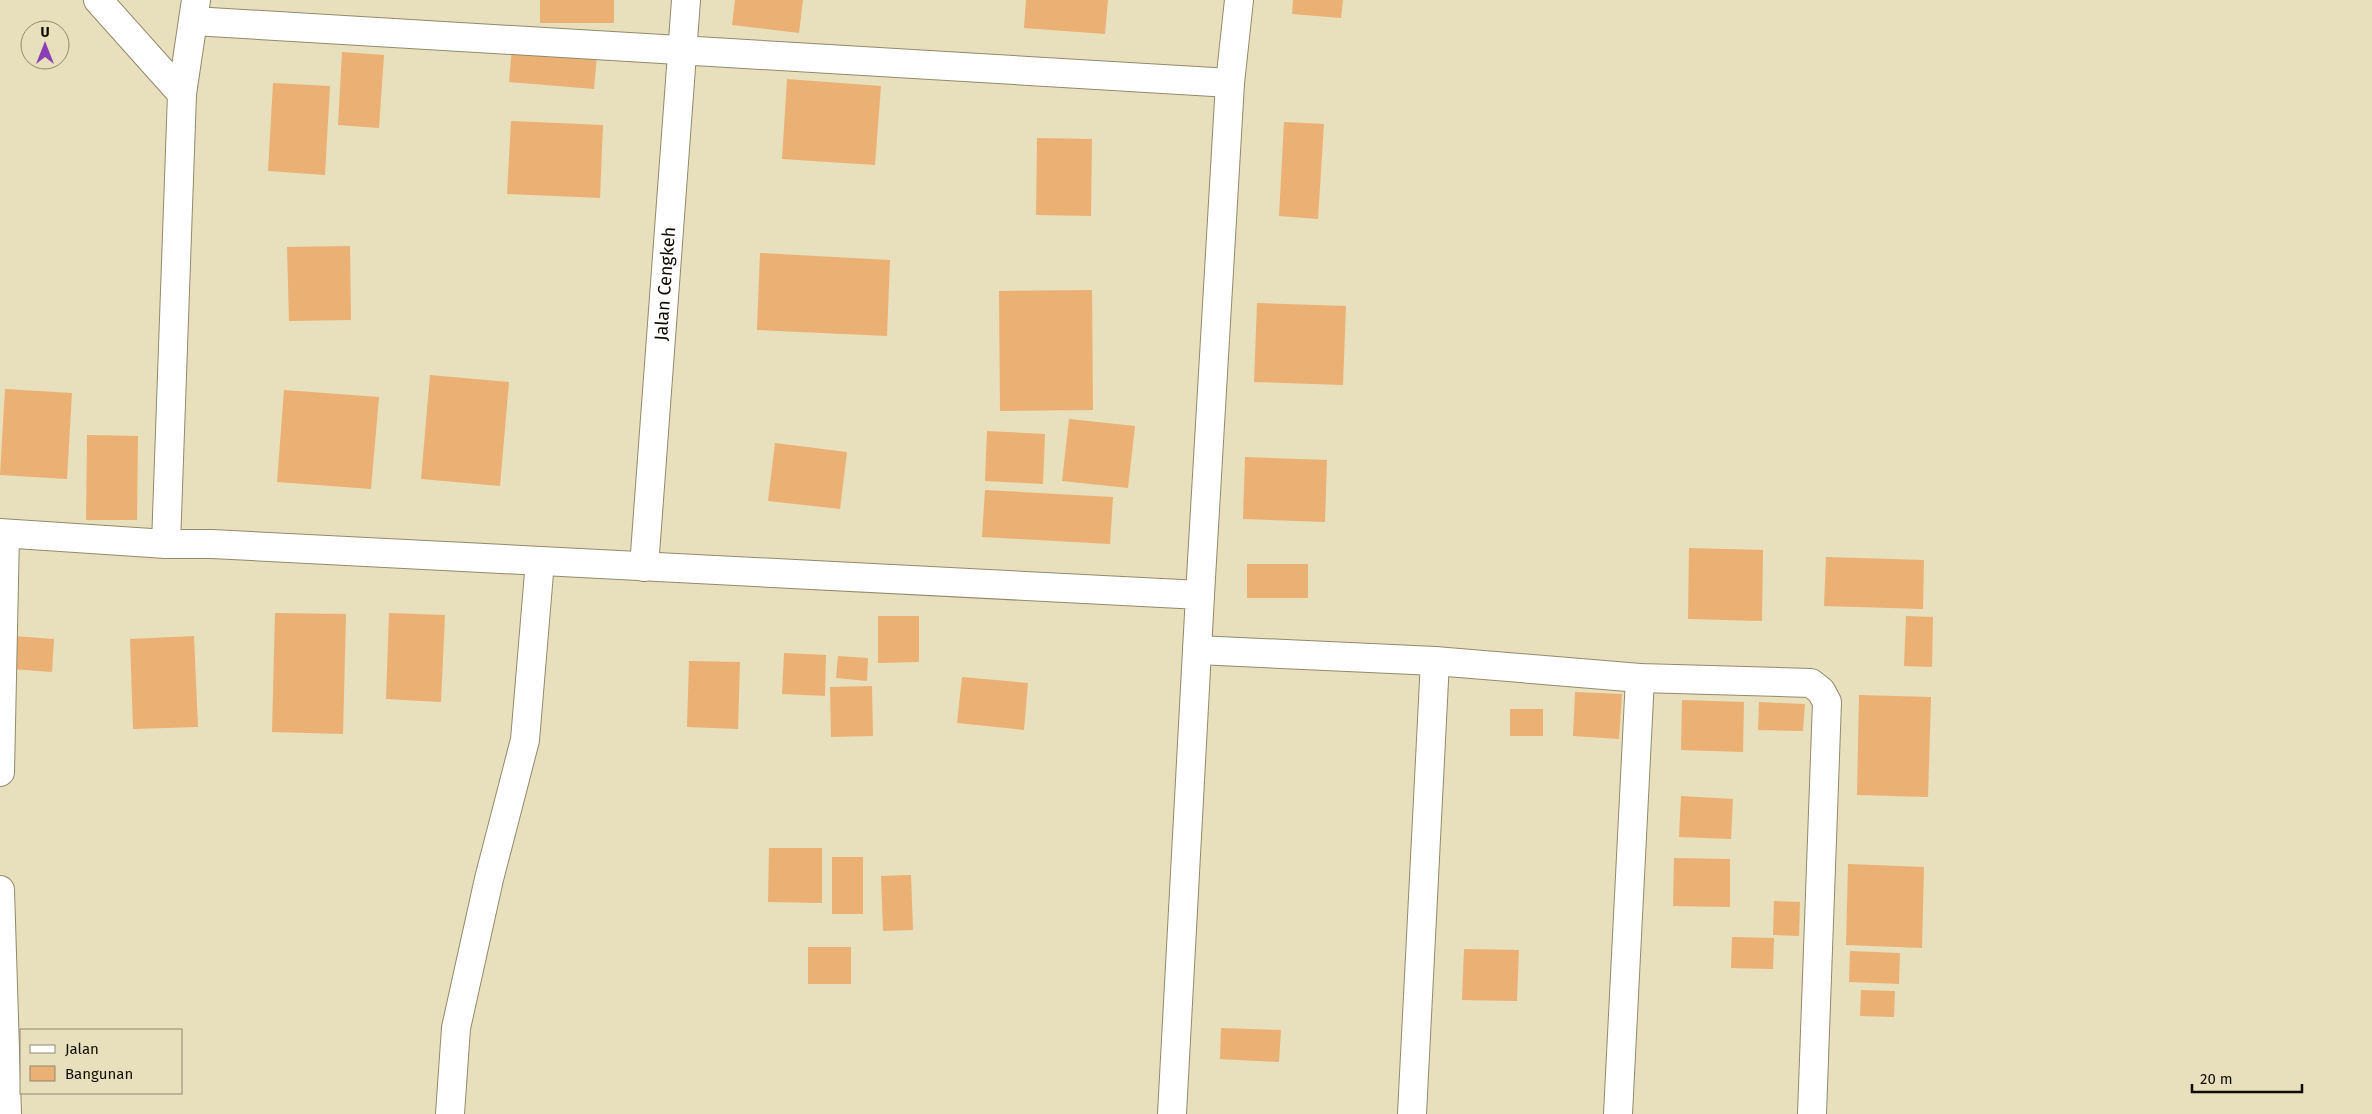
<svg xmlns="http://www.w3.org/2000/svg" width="2372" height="1114" font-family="'Fira Sans',sans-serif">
<rect width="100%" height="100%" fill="#e8dfbd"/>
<path fill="#ebb073" d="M540,0h74v23h-74z
M735,0h68l-4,33 -67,-8z
M1026,0h82l-3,34 -81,-6z
M1293,0h50l-2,18 -49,-4z
M512,47l85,8 -3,34 -85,-7z
M342,52l42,3 -5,73 -41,-3z
M787,79l94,7 -6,79 -93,-6z
M273,83l57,3 -5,89 -57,-4z
M511,121l92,4 -3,73 -93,-4z
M1284,122l40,2 -6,95 -39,-3z
M1037,138l55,1 -1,77 -55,-1z
M350,246l1,74 -62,1 -2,-74z
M760,253l130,7 -3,76 -130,-6z
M1092,290l1,120 -93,1 -1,-120z
M1257,303l89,3 -3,79 -89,-3z
M430,375l79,7 -9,104 -79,-7z
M5,389l67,4 -5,86 -67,-4z
M284,390l95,7 -8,92 -94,-7z
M1069,419l66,7 -7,62 -66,-7z
M987,431l58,3 -2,50 -58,-3z
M87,435l51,1 -1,84h-51z
M775,443l72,9 -7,57 -72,-8z
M1245,457l82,3 -2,62 -82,-3z
M985,490l128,7 -3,47 -128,-7z
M1689,548l74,2 -1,71 -74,-2z
M1826,557l98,3 -1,49 -99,-3z
M1247,564h61v34h-61z
M275,613l71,1 -3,120 -71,-2z
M389,613l56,2 -4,87 -55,-3z
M878,616h41v46l-41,1z
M1906,616l27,1 -1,50 -28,-1z
M14,636l40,3 -2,33 -40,-3z
M194,636l4,91 -65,2 -3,-90z
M784,653l42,2 -1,41 -43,-2z
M838,656l30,2 -1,23 -31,-3z
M689,661l51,1 -2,67 -51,-2z
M962,677l66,6 -4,47 -67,-7z
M872,686l1,50 -42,1 -1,-50z
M1575,692l47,2 -3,45 -46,-3z
M1859,695l72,2 -3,100 -71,-2z
M1682,700l62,2 -1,50 -62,-2z
M1759,702l46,2 -2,27 -45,-1z
M1510,709h33v27h-33z
M1681,796l52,3 -2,40 -52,-2z
M769,848h53v55l-54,-1z
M832,857h31v57h-31z
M1674,858l56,1v48l-57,-1z
M1848,864l76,3 -2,81 -76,-3z
M911,875l2,55 -30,1 -2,-55z
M1774,901l26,1 -1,34 -26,-1z
M1732,937l42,1 -1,31 -42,-1z
M808,947h43v37h-43z
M1464,949l55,1 -2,51 -55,-1z
M1850,951l50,2 -1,31 -50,-2z
M1861,990l34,1 -1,26 -34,-1z
M1221,1028l60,2 -2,32 -59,-3z"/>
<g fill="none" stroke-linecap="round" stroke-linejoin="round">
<g stroke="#928a6b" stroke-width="30">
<g id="minor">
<path d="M98,0l84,94"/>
<path d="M193,21l1037,62"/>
<path d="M0,533l166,11h46l988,51 -28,519"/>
<path d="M166,544l16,-450 14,-94"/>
<path id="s1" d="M644,567l42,-567"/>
<path d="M1200,595l30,-512 9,-83"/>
<path d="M1197,650l238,11 205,17 171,5 10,8 6,11 -15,412"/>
<path d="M0,772l5,-238"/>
<path d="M0,890l7,224"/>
<path d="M450,1114l6,-86 33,-149 36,-139 15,-179"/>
<path d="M1412,1114l23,-453"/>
<path d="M1618,1114l22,-436"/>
</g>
</g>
<use href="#minor" stroke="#fff" stroke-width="28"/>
</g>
<g text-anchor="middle" stroke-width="5" stroke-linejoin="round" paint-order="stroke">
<g font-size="18" fill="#0e0b02" stroke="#e8dfbd">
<text dy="6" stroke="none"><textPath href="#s1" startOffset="284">Jalan Cengkeh</textPath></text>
</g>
</g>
<rect x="20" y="1029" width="162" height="65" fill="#e8dfbd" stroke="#918a72"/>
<rect x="30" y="1045" width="25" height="8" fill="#ffffff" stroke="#918a72"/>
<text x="65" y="1054" font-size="15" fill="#0e0b02">Jalan</text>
<rect x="30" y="1066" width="25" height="15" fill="#ebb073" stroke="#918a72"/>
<text x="65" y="1079" font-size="15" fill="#0e0b02">Bangunan</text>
<g transform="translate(45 45)"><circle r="24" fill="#e8dfbd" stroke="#918a72"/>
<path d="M0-4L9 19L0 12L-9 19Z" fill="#8b41b3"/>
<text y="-8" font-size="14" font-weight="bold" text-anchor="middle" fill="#0e0b02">U</text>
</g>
<path d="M2192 1084v8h110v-8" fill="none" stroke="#0e0b02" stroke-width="2.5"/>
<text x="2200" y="1084" font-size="15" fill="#0e0b02" stroke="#e8dfbd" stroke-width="4" paint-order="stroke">20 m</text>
</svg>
